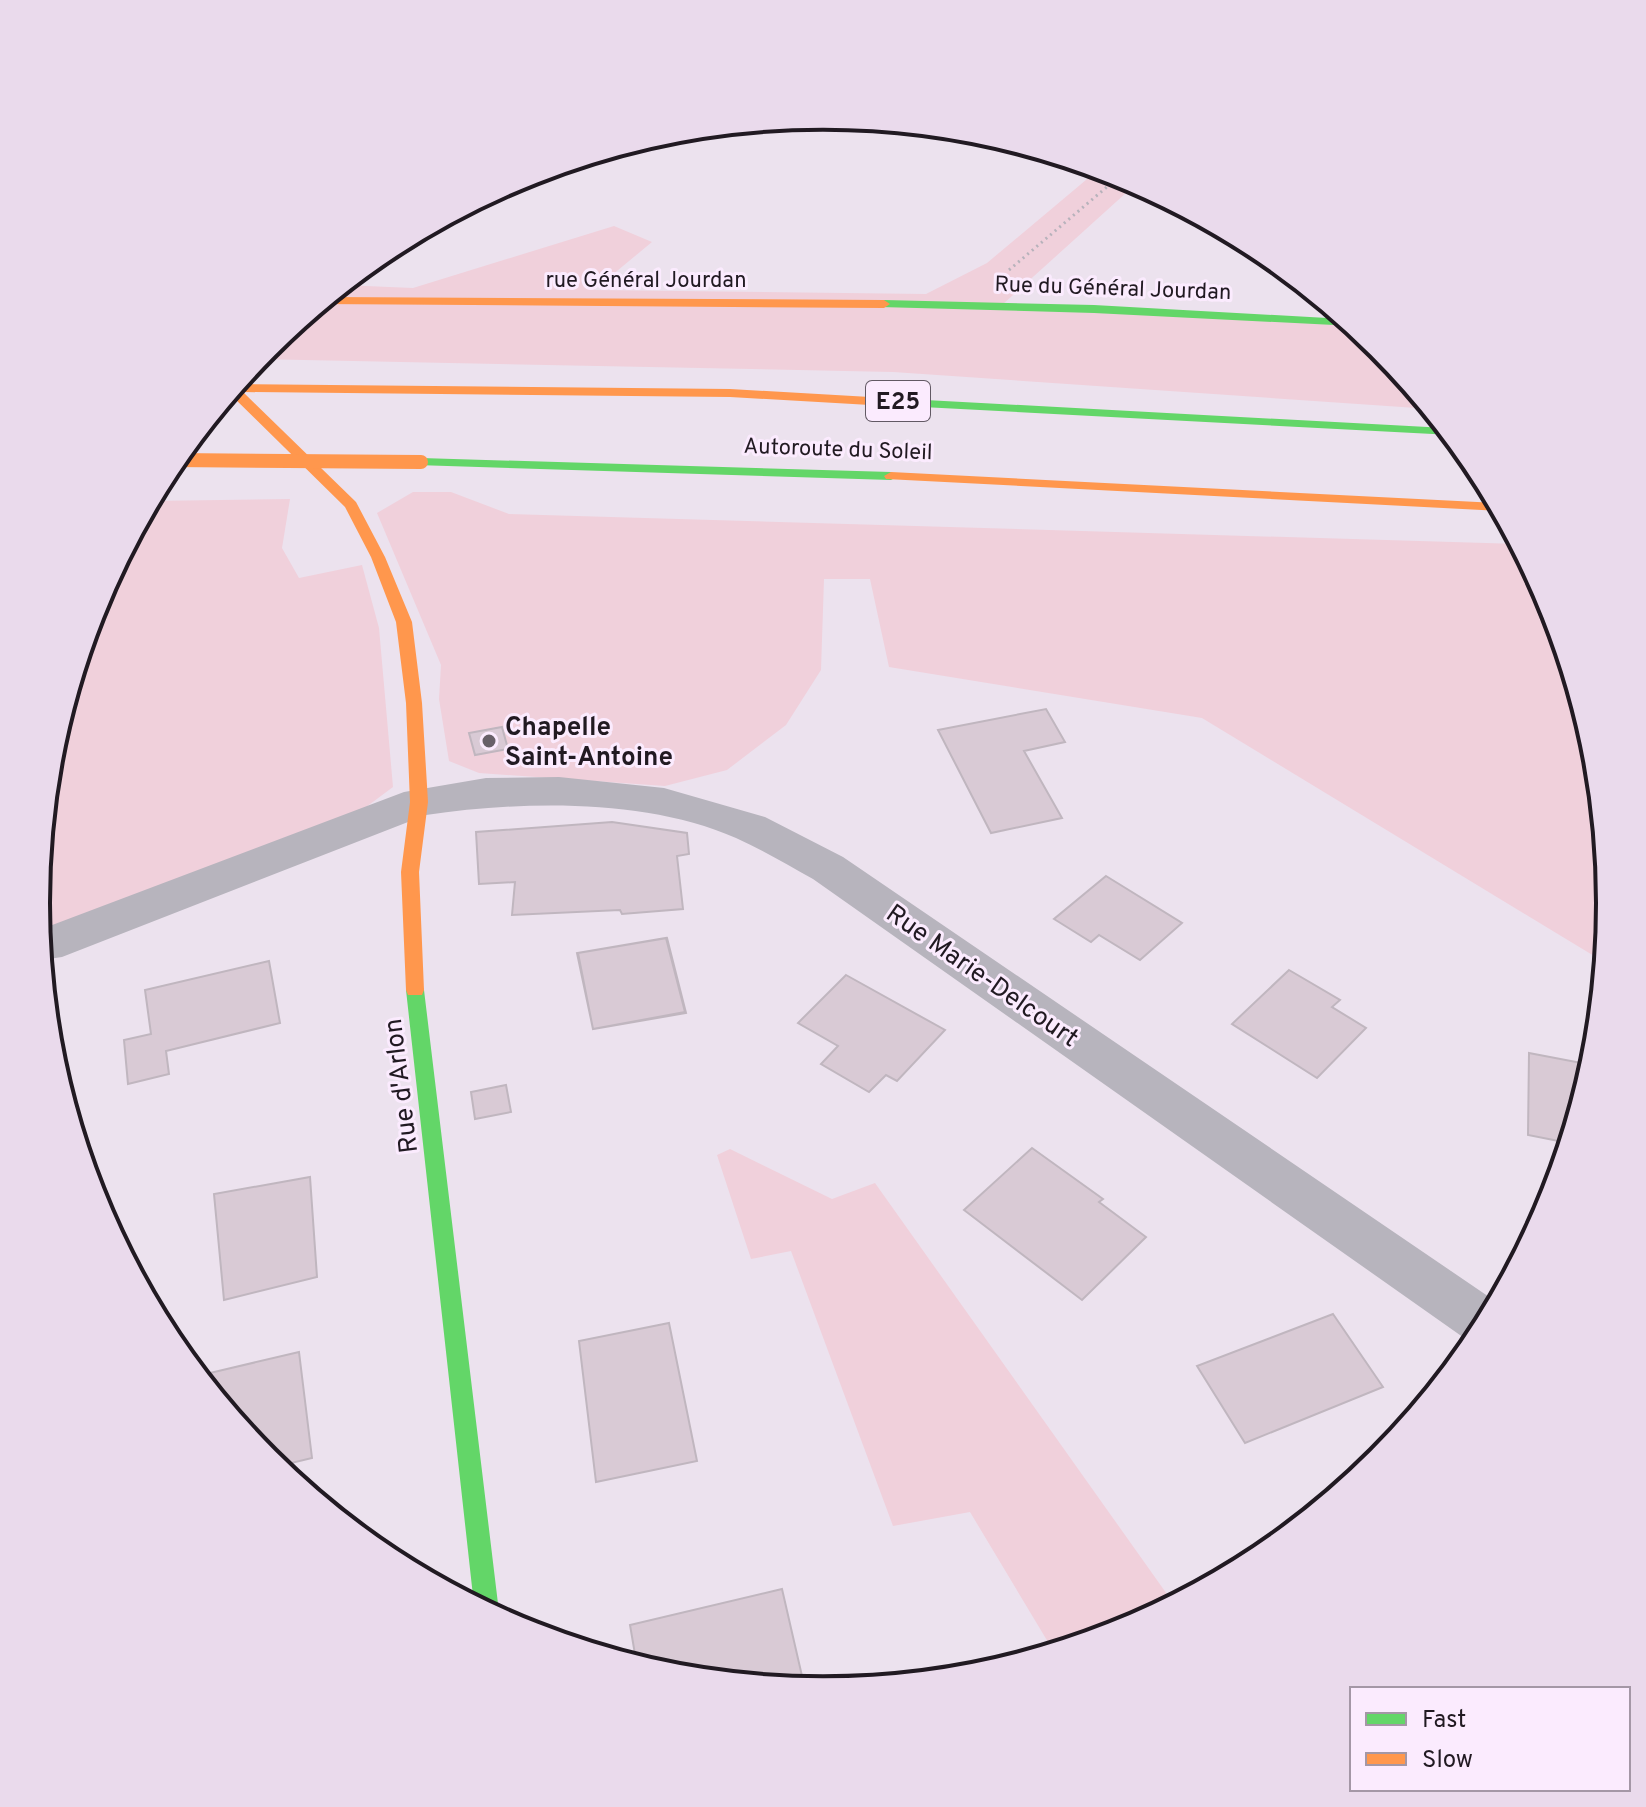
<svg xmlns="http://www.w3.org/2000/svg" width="1646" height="1807" font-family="Overpass,sans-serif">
<rect width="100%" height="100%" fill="#ece2ee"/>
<path fill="#f0d0db" d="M1099,169l38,14 -135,122 349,18 29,24 51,62 -538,-37 -637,-13 86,-74 71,3 201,-62 38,16 -58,48 332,4 61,-31z
M413,492h38l58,22 1010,30c10,20 23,39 31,59 44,110 66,242 54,359l-402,-244 -313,-51 -19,-88h-46l-3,91 -35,55 -59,45 -62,16 -186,-13 -30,-12 -10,-62 2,-34 -64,-152z
M290,499l-8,49 17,30 63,-13 17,63 14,159 -39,29 -314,131c-11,-115 15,-236 55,-343 14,-35 37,-70 55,-103z
M730,1149l102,50 43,-16 299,421 -50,27 -70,21 -84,-140 -77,14 -102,-275 -40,8 -34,-104z"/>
<path fill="#d9cad5" stroke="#c0b6bf" stroke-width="2" d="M1046,709l19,33 -41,9 38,67 -71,15 -53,-103z
M502,727l6,22 -33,6 -6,-22z
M612,822l75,11 2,21 -12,2 6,53 -61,5 -2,-4 -108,5 3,-33 -36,2 -3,-52z
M1106,876l76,47 -42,37 -41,-25 -8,7 -37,-23z
M666,938l19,74 -92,17 -16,-76z
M667,938l19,75 -93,16 -15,-76z
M269,961l11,62 -114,28 3,23 -41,10 -4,-44 27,-6 -6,-44z
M1289,970l51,30 -8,7 34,21 -49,50 -85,-54z
M846,975l99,55 -48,51 -11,-6 -17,17 -48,-28 17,-18 -40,-23z
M1529,1053l63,12 -23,78 -41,-8z
M506,1085l5,27 -36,7 -4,-27z
M1032,1148l71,51 -4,3 47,35 -64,63 -118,-90z
M310,1177l7,100 -93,23 -10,-106z
M1333,1314l50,73 -138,56 -48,-77z
M669,1323l28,138 -101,21 -17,-141z
M299,1352l13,106 -37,9 -78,-91z
M782,1589l23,100 -136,-14 -32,-9 -7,-41z"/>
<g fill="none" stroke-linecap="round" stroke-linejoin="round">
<path stroke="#b7b2bb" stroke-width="3" stroke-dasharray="2 4" stroke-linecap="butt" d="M1009,270l112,-95"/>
<path fill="#b7b4bd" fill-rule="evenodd" d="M559,777l105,11 101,29 78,40 655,446 -21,38 -10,-1 -654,-461c-25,-14 -50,-29 -77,-41 -91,-40 -214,-37 -310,-23l-364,142 -20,3 -3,-30 365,-138 82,-14z"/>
<path fill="#63d668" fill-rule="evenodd" d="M884,300l210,5 251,14 9,7 -260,-13 -214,-6v-6z
M870,397l576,31 6,7 -587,-31 -2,-3z
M421,458l470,14 7,4 -7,4 -475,-15 -2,-3z
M415,983l7,2 2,5 75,622 -2,5 -23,-12 -68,-615 2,-5z"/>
<path fill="#ff974d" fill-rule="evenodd" d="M327,297l557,3 6,4 -6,4 -565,-4z
M236,384l494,5 140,8 7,4 -7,4 -140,-8 -487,-5 113,110 29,55 27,65 10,81 6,99 -9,70 5,118 -2,5h-14l-2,-5 -5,-118 9,-70 -4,-99 -10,-81 -25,-65 -26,-50 -116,-114z
M891,472l606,31 4,8 -615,-32 -2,-3z"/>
<path stroke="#ff974d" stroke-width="14" d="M174,460l247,2"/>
</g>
<circle fill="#686069" stroke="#fbebfe" stroke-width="3" cx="489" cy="741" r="8"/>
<g text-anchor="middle" stroke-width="6" stroke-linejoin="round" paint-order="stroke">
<g font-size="22" fill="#211a22" stroke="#fbebfe">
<text x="646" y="287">rue Général Jourdan</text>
<text transform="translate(1113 287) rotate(2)" y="8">Rue du Général Jourdan</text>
<text transform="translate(838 448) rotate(2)" y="8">Autoroute du Soleil</text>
</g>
<rect fill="#fbebfe" stroke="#625964" stroke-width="2" x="866" y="381" width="64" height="40" rx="6"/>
<g font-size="24" font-weight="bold" fill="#211a22">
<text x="898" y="409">E25</text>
</g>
<g font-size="26" font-weight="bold" fill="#211a22" stroke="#fbebfe" text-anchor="start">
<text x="505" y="735">Chapelle<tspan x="505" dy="30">Saint-Antoine</tspan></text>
</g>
<g font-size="26" fill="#211a22" stroke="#fbebfe">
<text transform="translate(983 975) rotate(35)" y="9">Rue Marie-Delcourt</text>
<text transform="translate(400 1086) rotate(-97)" y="9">Rue d'Arlon</text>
</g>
</g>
<path d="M0 0H1646V1807H0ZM50 903a773 773 0 1 1 1546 0a773 773 0 1 1-1546 0Z" fill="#eadaec" fill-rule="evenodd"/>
<path fill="none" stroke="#211a22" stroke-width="4" d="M50 903a773 773 0 1 1 1546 0a773 773 0 1 1-1546 0Z"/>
<rect x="1350" y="1687" width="280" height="104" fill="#fbebfe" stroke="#a497a6" stroke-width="2"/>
<rect x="1366" y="1713" width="40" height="12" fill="#63d668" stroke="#a497a6" stroke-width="2"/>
<text x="1422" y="1727" font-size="24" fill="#211a22">Fast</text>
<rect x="1366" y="1753" width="40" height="12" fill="#ff974d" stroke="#a497a6" stroke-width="2"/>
<text x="1422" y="1767" font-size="24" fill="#211a22">Slow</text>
</svg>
